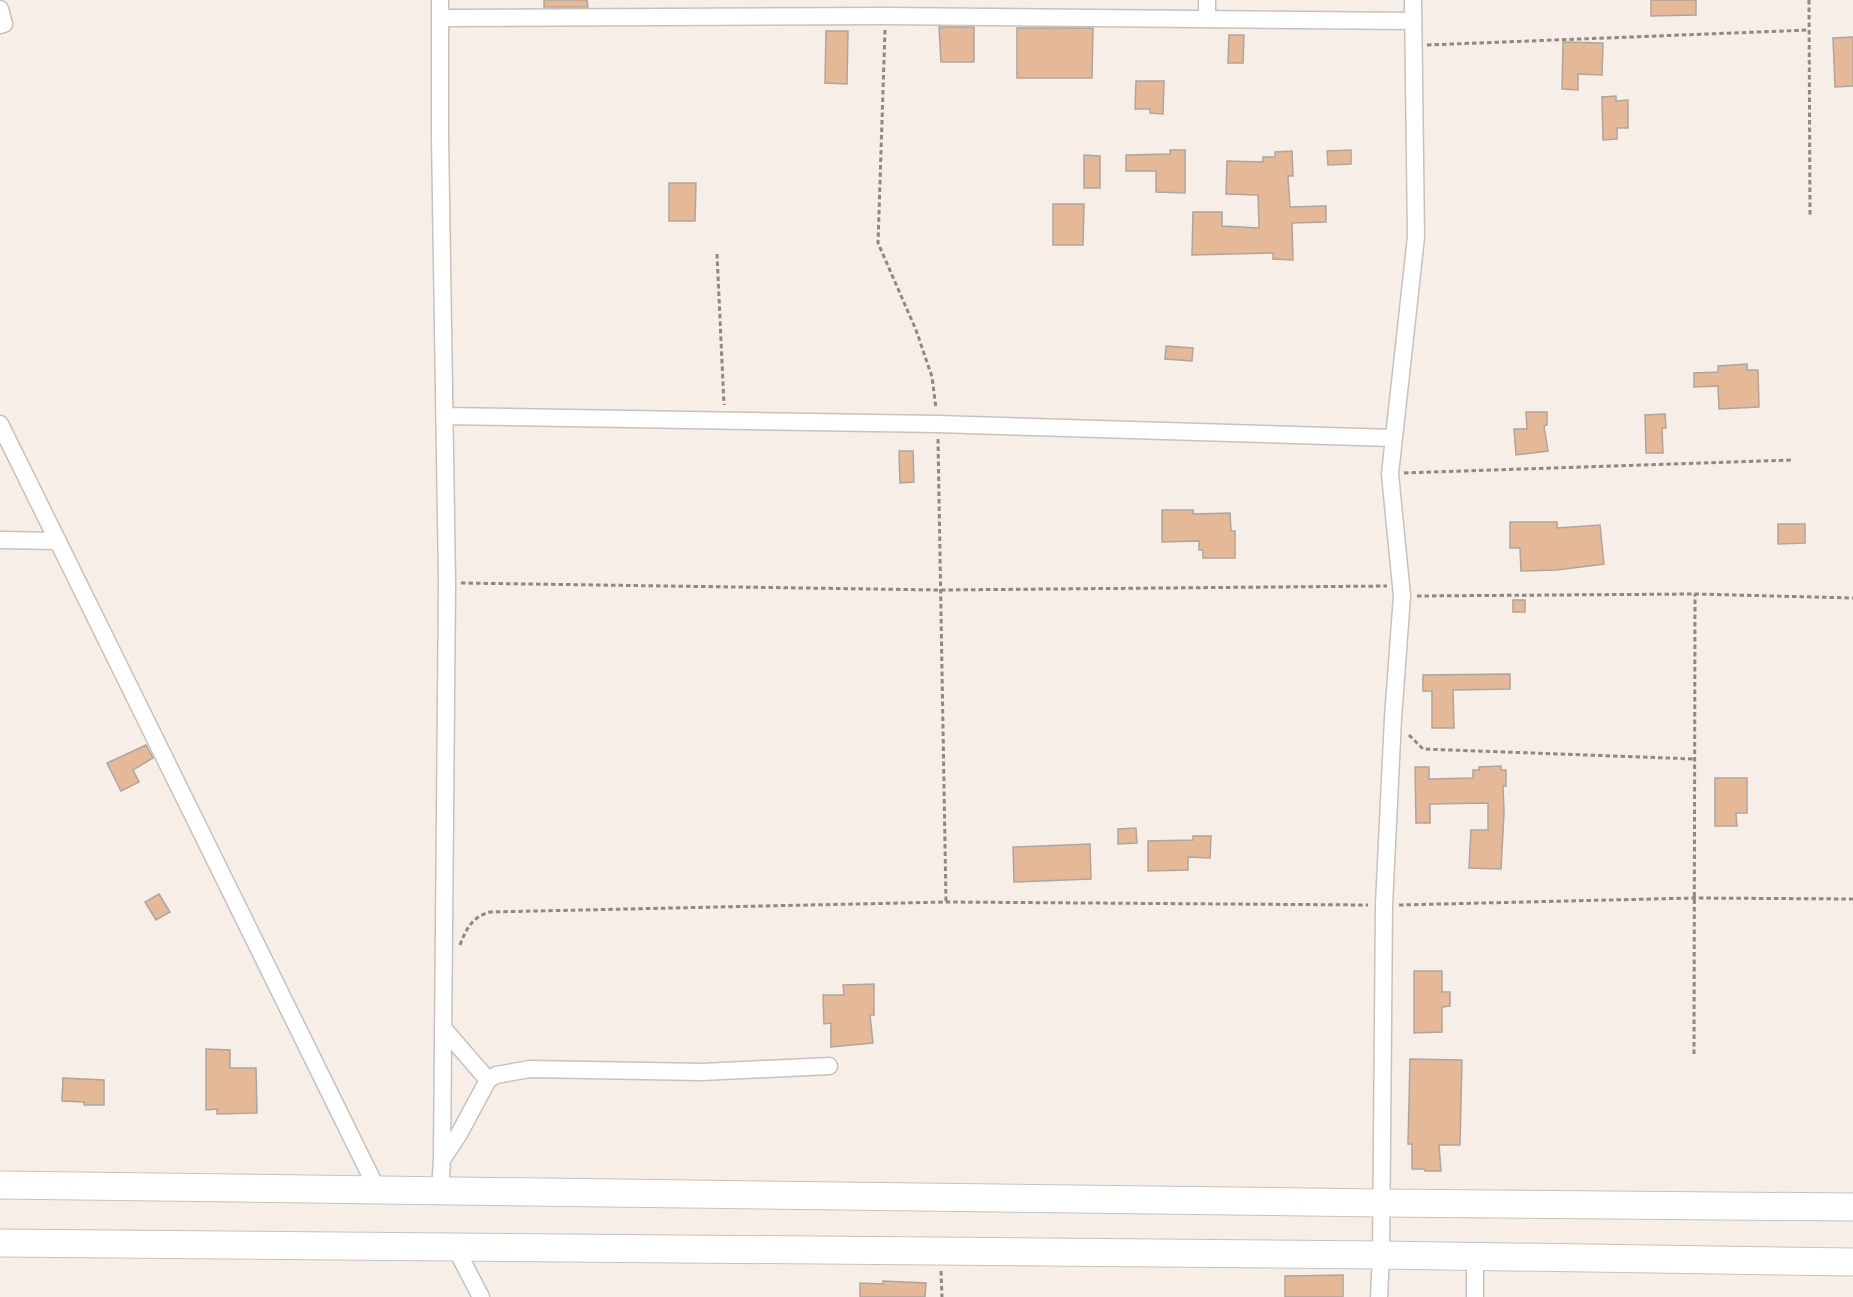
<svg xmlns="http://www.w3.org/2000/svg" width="1853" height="1297" font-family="Poppins,sans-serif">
<rect width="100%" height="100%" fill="#f6eee7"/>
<path fill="#e5b898" stroke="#aea59f" stroke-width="1.5" d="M544,0h43l1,7h-44z
M1651,0h45v15l-45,1z
M939,27h35v35h-33z
M1017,28h76l-1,50h-75z
M826,31h22l-1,53 -22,-1z
M1229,35h15l-1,28h-15z
M1853,37v49l-18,1 -2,-49z
M1563,42l40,1 -1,32 -24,-1v16l-16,-1z
M1136,81h28l-1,33 -13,-1v-4h-15z
M1616,96v5l12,-1v28h-11v11l-14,1 -1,-43z
M1170,150h15v43l-29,-1v-21h-30v-16l44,-1z
M1351,150v14l-23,1 -1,-14z
M1292,151l1,25h-5l2,31 36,-1v16l-34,1 1,37 -20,-1v-6l-81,2 1,-43h29v14l37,2 -1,-33 -32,-1 1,-33 36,1v-5h12v-5z
M1084,155l16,1v32h-16z
M669,183h27l-1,38h-26z
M1053,204h31l-1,41h-30z
M1166,346l27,2 -1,13 -27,-2z
M1747,364v6h11l1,37 -40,2 -1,-23 -24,1v-14l24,-1v-6z
M1526,412h21v13l-3,1 4,25 -32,4 -2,-26h13z
M1665,414l1,14h-4l1,25h-17l-1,-38z
M899,451h14l1,31 -14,1z
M1162,510h31v4l37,-1 1,18h4v27h-32v-8h-4v-9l-37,1z
M1510,522h47v6l43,-3 4,39 -47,6 -36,1 -1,-23h-10z
M1778,524h27v19l-27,1z
M1513,600h12v12h-12z
M1510,674v15l-57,1 1,38h-22v-37h-9v-16z
M146,745l7,13 -20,12 6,12 -18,9 -14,-28z
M1501,766v4h5v16h-3l1,27 -3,56 -32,-1 2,-38h17v-27l-58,1v19h-14l-1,-56h14v12l44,-1v-8h6v-3z
M1715,778h32v35h-11l1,13h-22z
M1136,828l1,15 -19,1v-15z
M1193,836h18l-1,22 -22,-1v13l-40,1v-30l45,-1z
M1090,844l1,35 -77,3 -1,-35z
M159,894l11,18 -14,8 -11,-18z
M1414,971h28v21h8v14l-8,1v25l-28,1z
M874,984v31h-4l3,28 -42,4v-24l-7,1 -1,-29h21l-1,-10z
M206,1049l24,1v18h26l1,45 -40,1v-5l-11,1z
M1410,1059l52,1 -2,85h-21l2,26h-16l-1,-2h-12v-25h-4z
M63,1078l41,2v25h-20v-3l-22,-1z
M1343,1275v22h-58v-21z
M883,1281l43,2 -1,14h-65v-14l23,1z"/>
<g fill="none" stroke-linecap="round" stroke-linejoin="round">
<g stroke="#cac1bc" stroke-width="19">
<path id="minor" d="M1207,0v19
M0,9l4,15 -4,1
M440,18l446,-2 527,5
M444,416l493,8 456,14
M0,424l378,767
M0,540l58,1
M443,1028l45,52
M443,1158l16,-24 29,-54 8,-5 34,-6 172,3 127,-6
M440,1192l2,-33 5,-576 -7,-448v-135
M455,1247l26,50
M1475,1257v40
M1379,1297l2,-42 3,-350 9,-187 9,-122 -12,-122 26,-237 -3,-237"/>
</g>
<g stroke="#cac1bc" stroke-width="29">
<path id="trunk" d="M0,1185l1380,18 473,4
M0,1243l1381,12 472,7"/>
</g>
<path stroke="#8e8984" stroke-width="3" stroke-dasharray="4.5 3" stroke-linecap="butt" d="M1809,0l1,215
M885,30l-7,213 38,87 16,47 4,31
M1427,45l382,-15
M717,254l7,151
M938,439l8,463
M1404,473l388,-13
M461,583l479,7 447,-4
M1417,596l278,-2 158,4
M1409,735l14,14 272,10
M1399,905l295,-7 159,1
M460,945c6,-16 12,-28 30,-33l456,-10 422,3
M1694,1054l1,-460
M941,1271l1,26"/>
<use href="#minor" stroke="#fff" stroke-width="16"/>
<use href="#trunk" stroke="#fff" stroke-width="27"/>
</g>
</svg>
